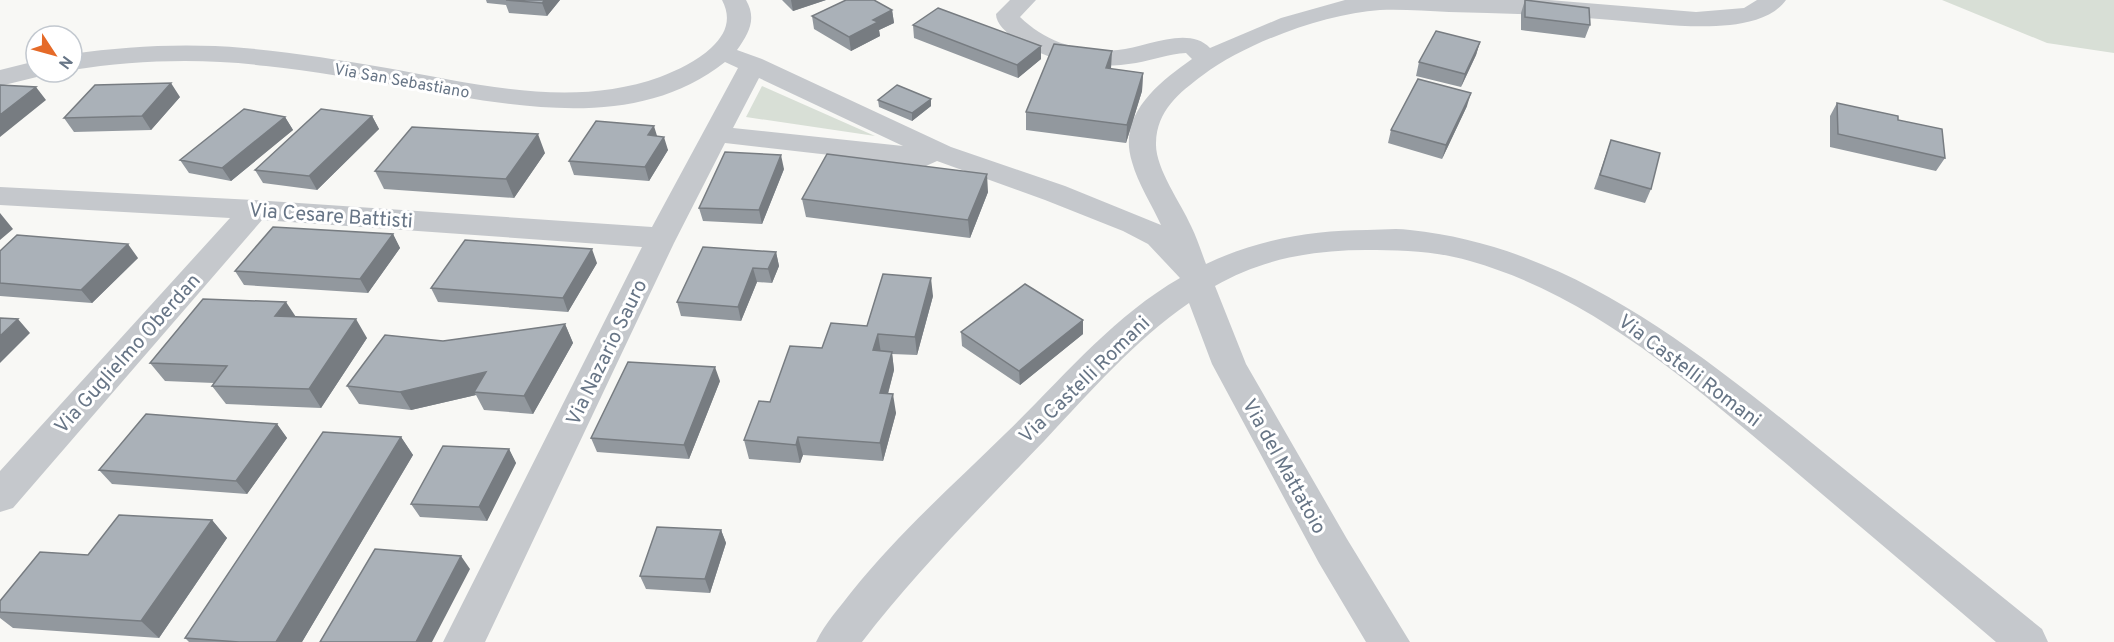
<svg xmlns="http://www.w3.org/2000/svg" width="2114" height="642" font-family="Overpass,sans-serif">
<rect width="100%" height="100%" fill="#f8f8f5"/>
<path fill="#d8dfd6" d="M1942,0h172v53l-67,-10z
M762,86l113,50 -129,-19z"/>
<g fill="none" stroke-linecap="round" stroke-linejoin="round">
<path fill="#c5c8cc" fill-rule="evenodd" d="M722,0h24c11,19 3,33 -9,50l25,9 189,88 114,39 96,39c-9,-20 -23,-41 -29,-63 -15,-47 26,-79 60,-103l-6,-6c-17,1 -33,7 -50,10 -41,7 -87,0 -121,-24 -8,-6 -19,-15 -19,-25l14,-14h26l-16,17c27,26 61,36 98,33 27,-2 70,-25 92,-2l71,-30 64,-18h204l147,12 48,-4 13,-8h29c-12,17 -37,23 -56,25 -39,4 -79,-2 -118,-5 -55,-5 -109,-7 -163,-8 -23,-1 -46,-3 -69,-2 -55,4 -133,32 -177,65 -24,18 -46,35 -47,68 -1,25 25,60 35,83 6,12 10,25 15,38 50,-24 106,-34 161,-34 14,0 29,-2 43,0 163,17 290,123 413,222 73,59 146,118 219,177l6,13h-52c-66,-57 -133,-113 -200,-170 -98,-82 -199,-175 -326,-211 -34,-10 -69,-11 -104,-11 -53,0 -105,9 -151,36l31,78 101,175 63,103h-44l-47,-79 -107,-199 -23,-61c-55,38 -98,88 -144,137 -63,66 -127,129 -183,202h-46c9,-19 24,-35 37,-52 46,-57 101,-106 153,-157 56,-54 106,-116 174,-155l-32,-34 -25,-13 -78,-31 -108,-39 -11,5 -201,-23 -51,100 -189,399h-42l199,-395 -380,-27 -249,288 -13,4v-41l230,-253 -230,-13v-18l254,13 398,27 86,-159 -13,-6c-90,72 -217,43 -320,25 -46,-8 -92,-16 -139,-21 -65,-8 -129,-6 -194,4v-16c57,-8 114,-11 172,-6 48,4 96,12 143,20 90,16 184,41 273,9 18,-7 37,-16 51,-29 15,-14 21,-29 11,-48zM759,78l144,68 -170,-18z
M36,61v11h11l-2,3 -45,11v-16z"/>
</g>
<path fill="#92989e" d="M486,0h74l-13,16 -38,-3 -3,-8 -19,-2z
M782,0h44l-33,11z
M1525,0l65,25 -5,13 -64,-8v-17z
M892,10l2,13 -15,7 1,6 -29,15 -37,-22 -2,-13z
M913,25l128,21v13l-23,19 -104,-40z
M1480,42l-4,13 -15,32 -45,-11 3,-14z
M1111,69l32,4 -1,18 -16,52 -100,-13v-18z
M180,97l-29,33 -77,2 -10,-14z
M931,99v7l-19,15 -33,-14 -1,-7z
M1837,103l61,17 47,38 -9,13 -106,-24v-31z
M1467,106l-25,53 -54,-16 3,-13z
M372,116l7,13 -62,61 -54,-7 -8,-13z
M285,117l8,13 -62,51 -42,-8 -9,-13z
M657,136l11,14 -19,31 -75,-6 -5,-14z
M1611,140l40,49 -6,14 -51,-14z
M545,153l-31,45 -130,-9 -9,-18z
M784,169l-22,55 -59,-3 -4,-13z
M988,192l-18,46 -164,-21 -4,-18z
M393,234l7,14 -32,45 -124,-8 -9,-14z
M0,251l138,7 -46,45 -92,-7z
M776,252l3,14 -7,17 -15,-1 -16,39 -60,-5 -4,-14z
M597,263l-29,49 -130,-10 -7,-14z
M933,296l-16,59 -25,-1 2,16 -6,24 8,19 -13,48 -80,-6 -3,8 -51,-4 -5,-19 26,-38 52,-54 45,-22z
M296,317l71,21 -46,70 -95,-4 -14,-18 2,-3 -49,-2 -15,-18z
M1083,320v14l-63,51 -58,-39 -1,-14z
M565,324l8,19 -40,71 -49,-4 -8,-15 -65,15 -52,-6 -12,-18 96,-45z
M720,381l-31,78 -92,-7 -6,-14z
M277,424l10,14 -40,56 -135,-10 -13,-14z
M401,437l12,18 -111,187h-113l-4,-4z
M509,449l7,14 -29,58 -67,-4 -9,-13z
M212,520l15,18 -68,100 -146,-10 -13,-10v-17z
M721,530l5,13 -16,50 -64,-4 -6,-13z"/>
<path fill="#777c81" d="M545,0h15l-13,16 -5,-13z
M791,0h35l-33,11z
M892,10l2,13 -15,7 1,6 -29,15 -2,-14 24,-17z
M1480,42l-4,13 -15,32 4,-13z
M1041,46v13l-23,19 -1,-13z
M1112,51l-1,18 -5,-1z
M1143,73l-1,18 -16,52 1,-18z
M171,83l9,14 -29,33 -9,-14z
M36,87l10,13 -46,37v-22z
M1471,93l-4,13 -25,53 4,-14z
M931,99v7l-19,15v-8z
M372,116l7,13 -62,61 -8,-14z
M285,117l8,13 -62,51 -9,-13z
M654,126l4,13 -10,-4z
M538,134l7,19 -31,45 -8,-19z
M664,137l4,13 -19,31 -4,-14z
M781,155l3,14 -22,55 -3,-14z
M987,174l1,18 -18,46 -2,-18z
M0,213l13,16 -13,11z
M393,234l7,14 -32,45 -8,-14z
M128,244l10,14 -46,45 -11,-13z
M592,249l5,14 -29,49 -5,-14z
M776,252l3,14 -7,17 -4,-14z
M753,268l4,14 -16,39 -3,-14z
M931,278l2,18 -16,59 -2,-18z
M286,302l12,18 -23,-4z
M18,319l12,14 -30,30v-27z
M356,319l11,19 -46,70 -12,-19z
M1083,320v14l-63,51 -1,-14z
M565,324l8,19 -40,71 -9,-18z
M878,334l3,19 -8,-3z
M892,352l2,18 -11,42 -3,-19z
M715,367l5,14 -31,78 -5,-14z
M486,372l-12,20 2,3 -65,15 -11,-18z
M893,394l3,19 -13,48 -3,-18z
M277,424l10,14 -40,56 -11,-13z
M401,437l12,18 -111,187h-26z
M798,437l5,18 -3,8 -4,-18z
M509,449l7,14 -29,58 -8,-14z
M212,520l15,18 -68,100 -18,-17z
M721,530l5,13 -16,50 -5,-14z
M461,556l9,13 -38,73h-16z"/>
<path fill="#aab1b8" stroke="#777c81" stroke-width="1.5" d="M506,0h39l-3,3z
M846,0h28l18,10 -19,10 5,2 -29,15 -37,-21z
M1525,0l64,8 1,17 -65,-8z
M938,8l103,38 -24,19 -104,-40z
M1436,31l44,11 -15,32 -46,-12z
M1054,44l58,7 -6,17 37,5 -16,52 -101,-13z
M1418,79l53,14 -25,52 -55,-15z
M171,83l-29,33 -78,2 31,-33z
M0,85l36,2 -36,28z
M897,85l34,14 -19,14 -34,-13z
M1837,103l61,13v4l44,9 3,29 -107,-24z
M244,109l41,8 -63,51 -42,-8z
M321,109l51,7 -63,60 -54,-6z
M596,121l58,5 -6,9 16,2 -19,30 -76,-6z
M412,127l126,7 -32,45 -131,-8z
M1611,140l49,13 -9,36 -51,-14z
M725,152l56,3 -22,55 -60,-2z
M827,154l160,20 -19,46 -166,-21z
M273,227l120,7 -33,45 -125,-8z
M17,235l111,9 -47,46 -81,-7v-32z
M465,240l127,9 -29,49 -132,-10z
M703,247l73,5 -8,17 -15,-1 -15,39 -61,-5z
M883,274l48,4 -16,59 -37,-3 -5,16 19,2 -12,41 13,1 -13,49 -82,-6 -2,8 -52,-5 15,-39 11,1 20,-56 32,2 9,-25 36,3z
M1025,284l58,36 -64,51 -58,-39z
M203,299l83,3 -11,14 81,3 -47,70 -97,-3 15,-20 -77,-3z
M0,318l18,1 -18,17z
M565,324l-41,72 -50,-4 12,-20 -86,20 -53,-6 38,-51 58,6z
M628,362l87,5 -31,78 -93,-7z
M146,414l131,10 -41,57 -137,-11z
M323,432l78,5 -125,205h-37l-54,-4z
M443,446l66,3 -30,58 -68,-3z
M119,515l93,5 -71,101 -141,-9v-11l40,-49 48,3z
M657,527l64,3 -16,49 -65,-3z
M375,549l86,7 -45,86h-96z"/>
<g text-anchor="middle" stroke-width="6" stroke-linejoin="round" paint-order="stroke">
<g font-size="16" fill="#677586" stroke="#fff">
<text transform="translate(402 80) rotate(10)" y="6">Via San Sebastiano</text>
</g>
<g font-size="20" fill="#677586" stroke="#fff">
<text transform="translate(331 215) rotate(4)" y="7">Via Cesare Battisti</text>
<text transform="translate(606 352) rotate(-64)" y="7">Via Nazario Sauro</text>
<text transform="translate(127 353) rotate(-48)" y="7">Via Guglielmo Oberdan</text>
<text transform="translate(1690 370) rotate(37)" y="7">Via Castelli Romani</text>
<text transform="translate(1084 379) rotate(-44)" y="7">Via Castelli Romani</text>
<text transform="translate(1285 466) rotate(61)" y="7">Via del Mattatoio</text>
</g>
</g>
<g transform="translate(54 54) rotate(126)"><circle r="28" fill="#ffffff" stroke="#c2c8cf" stroke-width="1.5"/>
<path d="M0-4.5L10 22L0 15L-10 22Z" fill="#e56a28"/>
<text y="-9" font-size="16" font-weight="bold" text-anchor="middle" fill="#677586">N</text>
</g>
</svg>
